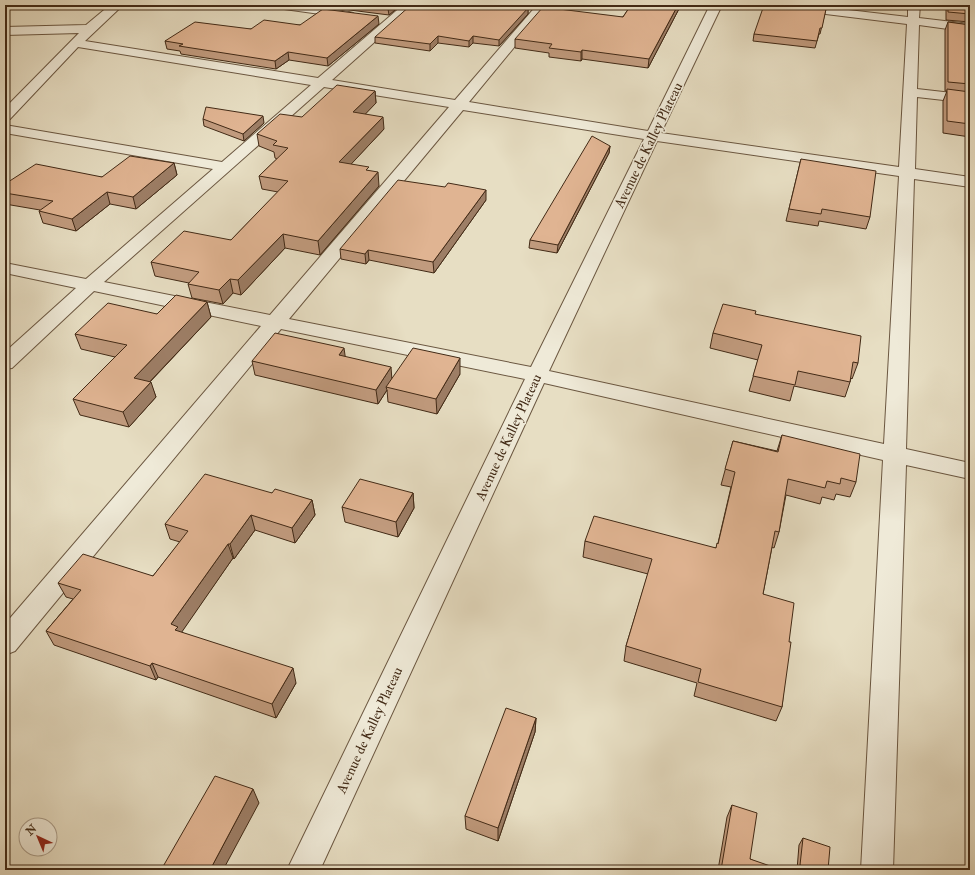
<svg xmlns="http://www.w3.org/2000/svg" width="975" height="875" font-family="'IM FELL Double Pica',serif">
<rect width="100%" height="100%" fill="#e7dec3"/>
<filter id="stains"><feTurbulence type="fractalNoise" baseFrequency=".005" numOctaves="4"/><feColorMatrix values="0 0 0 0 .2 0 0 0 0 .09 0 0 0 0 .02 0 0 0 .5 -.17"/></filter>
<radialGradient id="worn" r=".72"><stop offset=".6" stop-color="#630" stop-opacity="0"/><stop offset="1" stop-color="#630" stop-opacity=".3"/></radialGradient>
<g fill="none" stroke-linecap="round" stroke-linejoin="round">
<g stroke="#6b5741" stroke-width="2">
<path id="minor" d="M110,5h13l-38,36 233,37 85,-73h13l-84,75 123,20 82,-95h12l-80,97 179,29 62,-126h12l-61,128 238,34 8,-143 -130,-16 -4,-1 -2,-2h35l102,12v-12h12l-1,13 51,6v8l-51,-7 -2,64 53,6v8l-53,-6 -2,72 55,8v10l-56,-8 -8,270 64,14v16l-64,-14 -13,405h-32l22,-410 -339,-77 -224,487h-33l238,-491 -244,-50 -266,322 -10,4v-31l256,-298 -167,-35 -82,77 -7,1v-17l71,-64 -71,-15v-10l81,16 127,-110 -208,-36v-8l217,37 89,-77 -233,-38 -68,72 -5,1v-12l74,-75 -74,2v-8l81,-2zM324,87l125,20 -179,208 -166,-33zM463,110l181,29 -113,228 -242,-48zM657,141l242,35 -15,268 -335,-73z
M271,5h31l47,7 4,1 2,2 -2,2 -4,1 -72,-10 -4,-1z"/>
</g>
<use href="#minor" fill="#efead8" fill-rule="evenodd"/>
</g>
<path fill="#c19b7e" stroke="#422a16" d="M334,5h67l-12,10 -55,-7z
M631,5h50l-33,63 -66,-9 -1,2 -32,-4v-4l-34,-5v-9l108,-22z
M946,5h24v17l-24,-2z
M528,9v5l-29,32 -26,-3 -4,4 -31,-4 -8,8 -55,-8v-6z
M826,9l-6,25h-1l-4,14 -62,-7 1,-7z
M948,22l22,3v112l-27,-4v-32l4,-10h-2v-61z
M379,24l-51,42 -39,-6 -13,9 -95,-15 -1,-3 -13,-2 -2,-8 86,-12 49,-4z
M375,91l1,12 -11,11 19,15 -33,35 18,7 10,15 -59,69 -35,-7 -44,47 -8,-2 -10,11 -31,-6 -4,-14 1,-1 -34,-7 -4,-14 80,-22 47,-48 -16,-3 -3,-13 18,-17 -2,-1 -1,-6 -15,-6 -2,-12z
M203,119l61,4 -20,18 -40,-15z
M610,146l-1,7 -52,100 -28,-5 1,-8z
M801,159l69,58 -4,12 -47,-8 -1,5 -32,-5z
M174,163l3,12 -41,34 -26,-5 -34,27 -33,-8 -4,-12 1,-1 -35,-6v-20l97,-7z
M486,200l-52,73 -65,-13 -3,4 -25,-5 -1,-10z
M207,302l4,15 -61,65 6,15 -27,30 -49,-12 -7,-16 42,-42 -34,-8 -6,-15z
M755,314l103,49 -6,16 -1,-1 -1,4 -5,15 -51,-11 -4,15 -41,-10 9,-31 -48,-12 3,-15z
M252,361l140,17 68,-4 -23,40 -49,-12 -1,-12 -9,14 -123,-29z
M782,435l74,47 -6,15 -14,-3 -2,6 -12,-3 -2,7 -34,-9 -7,37 -5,16 -2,-1 -9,47 26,48 -7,65 -6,14 -82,-25 3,-13 -73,-22 2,-15 22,-72 -65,-17 2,-16 131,7 2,-5 13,-56 -10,-2 12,-44 44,10z
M272,493l40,7 3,15 -20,28 -40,-13 -21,29 -1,-1 -52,74 115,51 -20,35 -118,-41 -2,3 -102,-35 -8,-14 27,-32 -7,-2 -8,-14 95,-7 27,-34 -10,-3 -5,-15z
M413,493l1,15 -16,29 -53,-15 -3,-15z
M536,718l-1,14 -37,109 -32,-12 -1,-13z
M732,805l18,54 25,11h-57l9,-53z
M803,838l25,32h-31l2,-25z"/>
<path fill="#9d7e66" stroke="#422a16" d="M393,5h8l-12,10 -1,-6z
M526,5h5l-3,4v5l-29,32v-6z
M678,5h3l-33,63 1,-9z
M378,16l1,8 -51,42 -1,-8z
M438,36v7l-8,8v-7z
M473,36v7l-4,4v-6z
M582,50v9l-1,2v-9z
M288,52l1,8 -13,9 -1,-8z
M375,91l1,12 -21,22 -2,-13z
M263,116l1,7 -20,18 -1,-7z
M383,117l1,12 -43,46 -2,-13z
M610,146l-1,7 -52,100 1,-8z
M174,163l3,12 -41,34 -3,-12z
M378,172l1,14 -59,69 -2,-14z
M486,190v10l-52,73 -1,-11z
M107,192l3,12 -34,27 -4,-12z
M283,234l2,14 -44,47 -3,-15z
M368,250l1,10 -3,4 -1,-10z
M230,279l3,14 -10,11 -4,-14z
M207,302l4,15 -72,76 -5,-15z
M344,348l2,14 -7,-7z
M460,358v16l-23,40 -1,-15z
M391,367l1,14 -6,6 1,3 -9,14 -2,-14z
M151,382l5,15 -27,30 -6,-15z
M413,493l1,15 -16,29 -2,-15z
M312,500l3,15 -20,28 -3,-15z
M251,515l4,15 -21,29 -4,-15z
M228,544l5,14 -56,81 -6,-15z
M152,663l6,14 -2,3 -6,-14z
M293,668l3,15 -20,35 -4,-14z
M536,718l-1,14 -37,109v-13z
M253,789l6,14 -36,67h-13z"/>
<path fill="#e0b492" stroke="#422a16" d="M356,5h37l-5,4z
M411,5h115l-2,2 4,1 -29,32 -26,-4 -4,5 -31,-5 -8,8 -55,-7z
M631,5h47l-29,54 -67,-9 -1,2 -32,-4 3,-4 -37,-5 28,-32 80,10z
M764,5h27l35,4 -4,19h-2l-3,13 -63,-7z
M948,5h22v9l-22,-2z
M323,9l55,7 -51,42 -39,-6 -13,9 -96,-15 4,-2 -18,-3 30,-19 56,7 13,-9 36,5z
M948,22l22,3v59l-22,-2z
M337,85l38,6 -22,21 30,5 -44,45 30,5 -3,3 12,2 -60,69 -35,-7 -45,46 -8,-1 -11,11 -31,-6 11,-12 -48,-10 33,-31 47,9 57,-59 -29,-5 29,-28 -15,-3 4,-4 -20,-7 23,-20 22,3z
M947,89l23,3v32l-23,-3z
M206,107l57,9 -20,18 -40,-15z
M592,136l18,10 -52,99 -28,-5z
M130,156l44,7 -41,34 -26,-5 -35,27 -33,-8 14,-10 -48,-8v-9l31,-20 66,13z
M801,159l75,12 -6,46 -48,-8 -1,5 -32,-5z
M398,180l47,7 3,-4 38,7 -53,72 -65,-12 -3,4 -25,-5z
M176,295l31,7 -73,76 17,4 -28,30 -50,-13 54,-54 -52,-11 33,-31 49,11z
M723,304l33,7 -1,3 106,22 -3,27 -5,-1 -3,20 -52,-11 -3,14 -42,-9 9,-31 -49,-12z
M275,333l69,15 -5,7 52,12 -15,23 -124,-29z
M413,348l47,10 -24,41 -50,-12z
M782,435l78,19 -4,28 -15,-4 -1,6 -13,-3 -2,7 -37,-9 -9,53 -4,-1 -12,63 31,9 -5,39h2l-9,65 -84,-25 3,-13 -75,-23 26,-87 -67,-18 9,-25 122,32 1,-5 1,1 17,-72 -10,-3 8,-28 45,11z
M205,474l67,19 3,-4 37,11 -20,28 -41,-13 -21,29h-2l-57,80 7,3 -3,3 118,38 -21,36 -120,-41 -2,3 -104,-35 35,-41 -23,-7 25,-29 70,22 35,-45 -23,-7z
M360,479l53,14 -17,29 -54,-15z
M506,708l30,10 -38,110 -33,-12z
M215,776l38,13 -43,81h-49z
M732,805l25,8 -7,46 26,9 -1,2h-54z
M803,838l27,9 -2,23h-12l-16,-5z"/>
<g text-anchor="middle" stroke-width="3.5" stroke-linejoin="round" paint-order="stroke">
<g font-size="14" fill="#422a16" stroke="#efead8">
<text transform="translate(648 145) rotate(-64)" y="5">Avenue de Kalley Plateau</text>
<text transform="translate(508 437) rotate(-65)" y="5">Avenue de Kalley Plateau</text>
<text transform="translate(369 730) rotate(-65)" y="5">Avenue de Kalley Plateau</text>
</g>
</g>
<rect width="975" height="875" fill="none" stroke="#e7dec3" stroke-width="20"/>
<rect x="6" y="6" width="963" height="863" fill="none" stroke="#422a16" stroke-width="2"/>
<rect x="10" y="10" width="955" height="855" fill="none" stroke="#422a16"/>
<g transform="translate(38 837) rotate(316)"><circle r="19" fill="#efead8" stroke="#aa9d8a"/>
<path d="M0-3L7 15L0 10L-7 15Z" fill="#8f2418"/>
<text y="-6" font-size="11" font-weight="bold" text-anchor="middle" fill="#422a16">N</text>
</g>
<rect width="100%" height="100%" filter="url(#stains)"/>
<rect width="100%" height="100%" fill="url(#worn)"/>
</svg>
